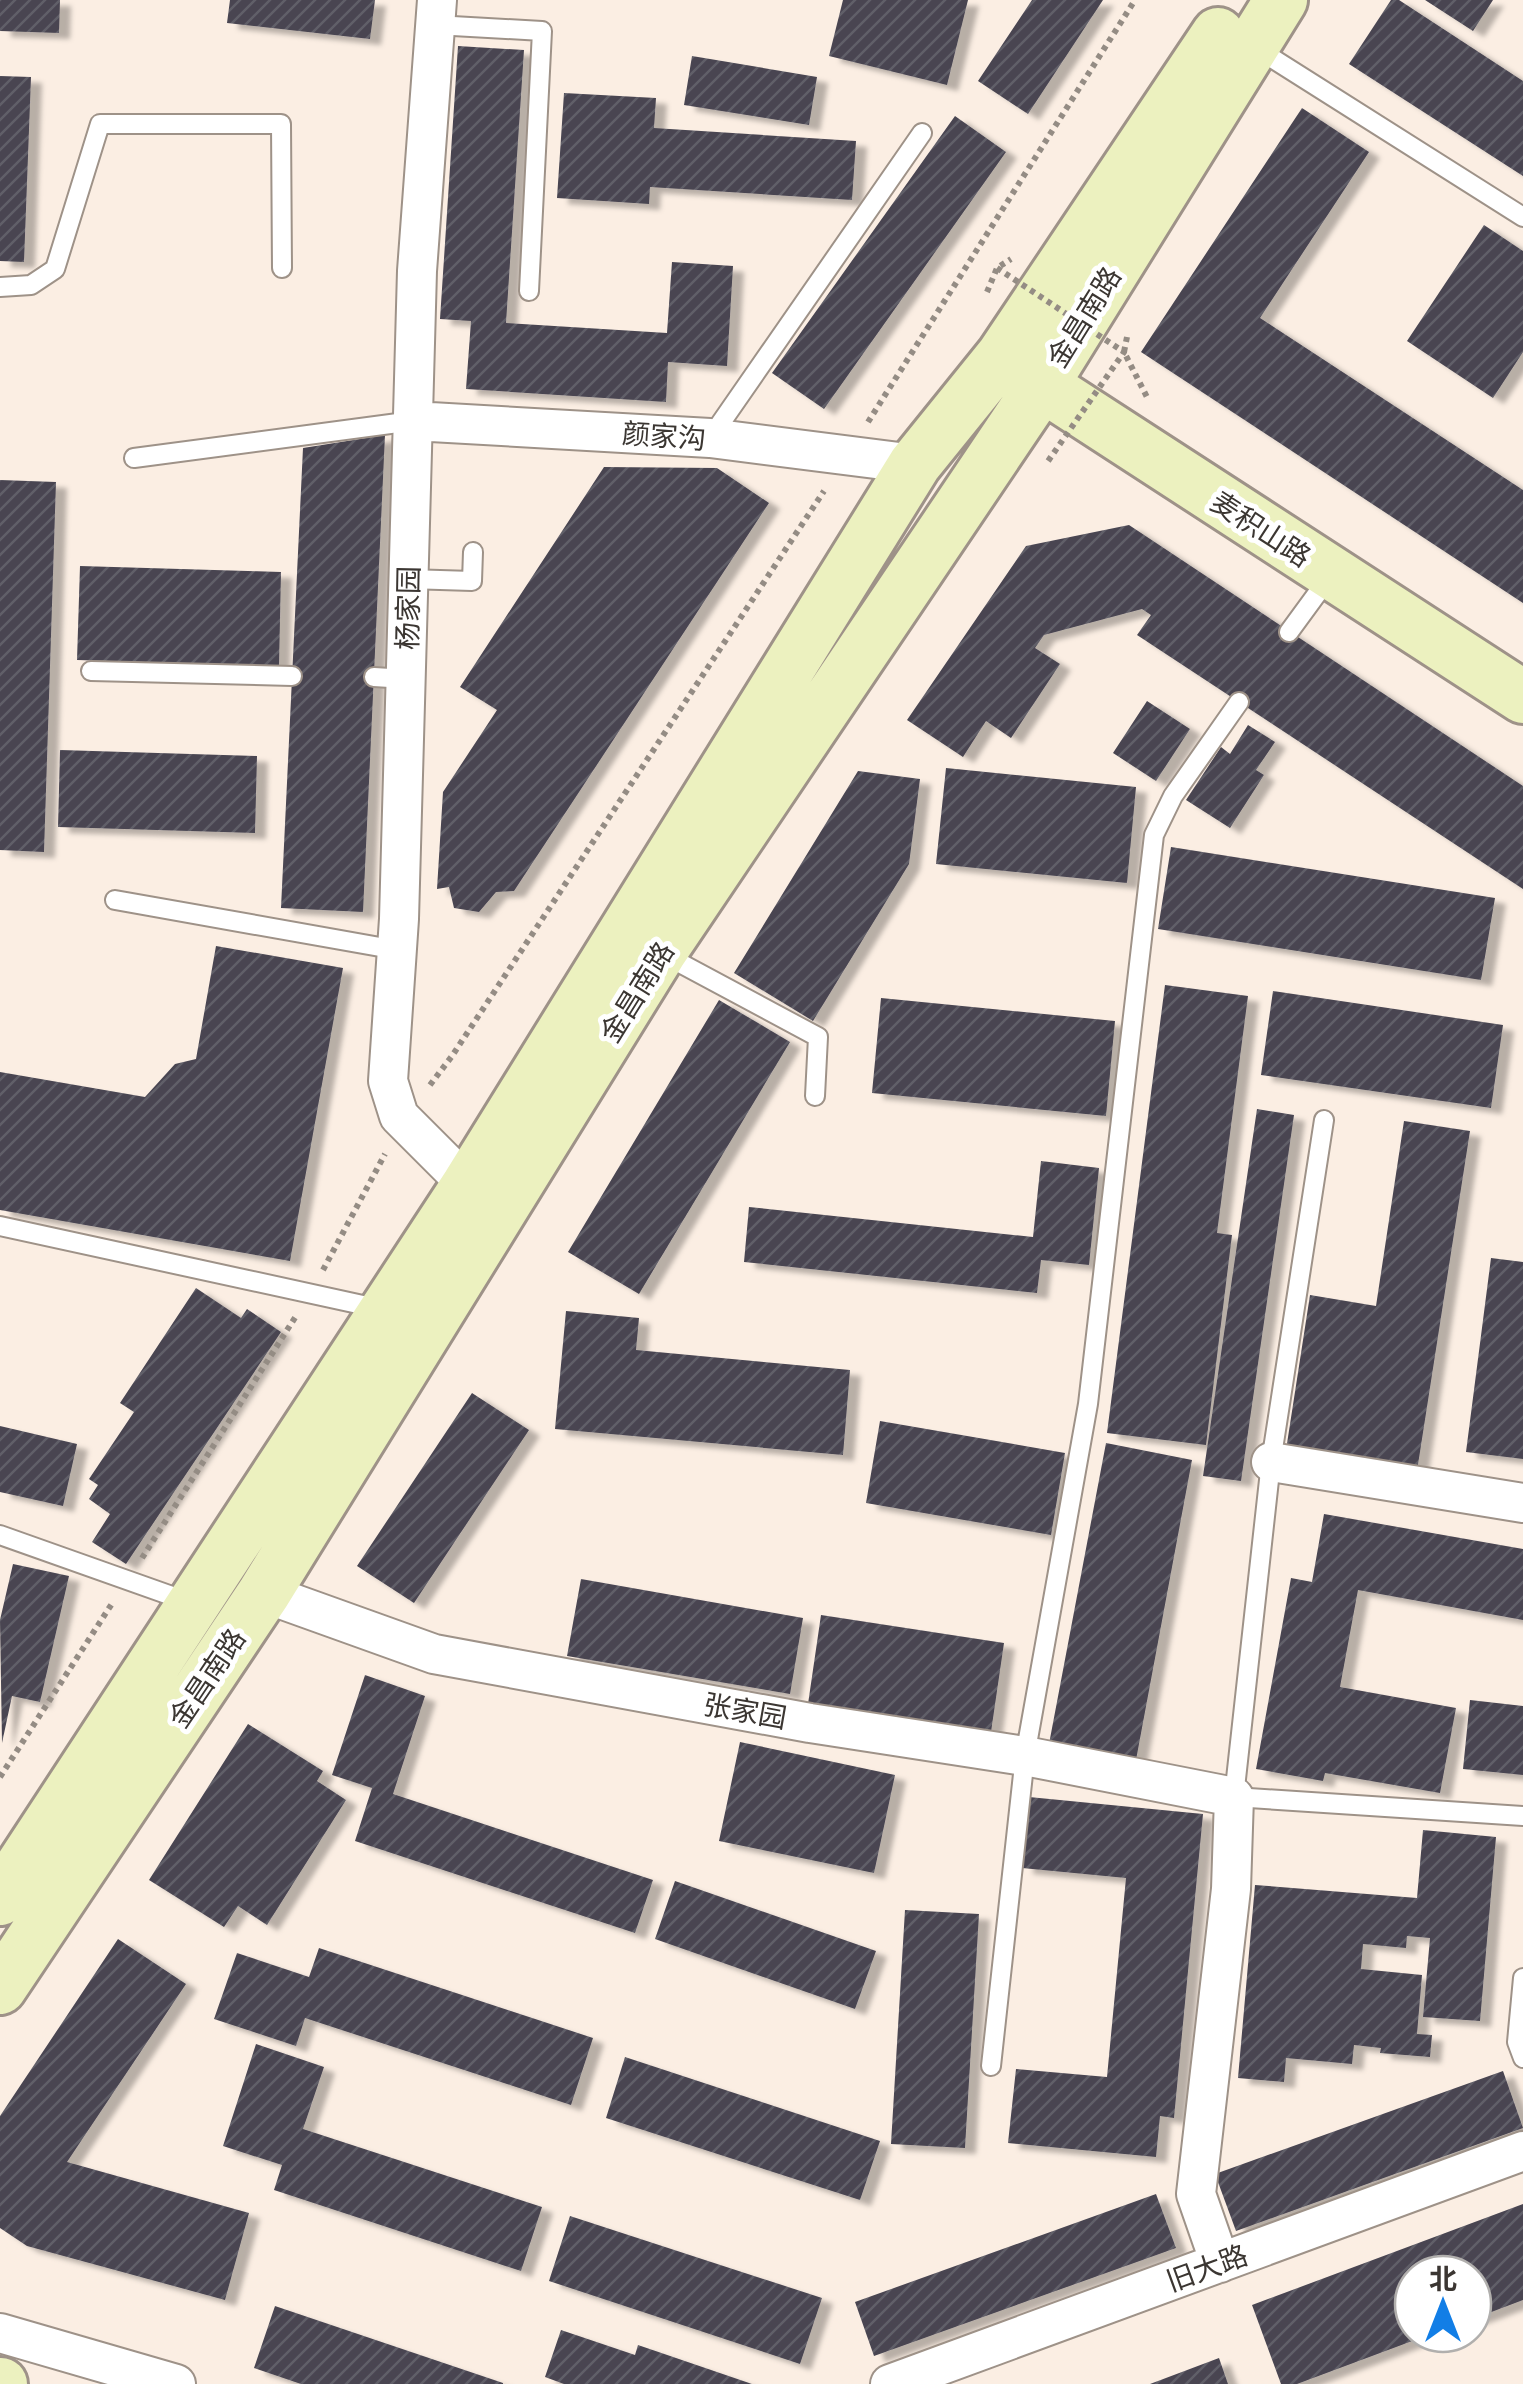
<svg xmlns="http://www.w3.org/2000/svg" width="1523" height="2384" font-family="Barlow,'Noto Sans SC',sans-serif">
<defs>
<pattern id="building-hatch" width="6" height="6" patternUnits="userSpaceOnUse" patternTransform="scale(2.5)"><rect width="6" height="6" fill="#484551"/><path d="M-1 1l2-2M0 6l6-6M5 7l2-2" fill="none" stroke="#615e68"/></pattern>
<filter id="shadow"><feDropShadow dx="11" dy="6" stdDeviation="2.5" flood-color="#0004"/></filter>
</defs>
<rect width="100%" height="100%" fill="#fbeee3"/>
<path fill="url(#building-hatch)" filter="url(#shadow)" d="M0,0h60l-1,33 -59,-2z
M230,0h145l-5,39 -143,-16z
M843,0h125l-21,85 -118,-29z
M1032,0h71l-75,114 -50,-33z
M1391,0h8l124,81v95l-174,-112z
M1425,0h68l-20,31z
M458,46l66,4 -18,273 161,10 5,-71 61,4 -6,100 -59,-4 -2,40 -200,-13 5,-68 -31,-2z
M692,56l125,21 -8,48 -125,-20z
M0,76l31,1 -7,185 -24,-1z
M564,93l92,5 -2,30 202,13 -4,59 -202,-13 -1,17 -92,-6z
M1302,108l67,44 -109,166 263,172v113l-382,-251z
M955,116l51,36 -182,257 -52,-36z
M1484,225l39,26v101l-30,46 -86,-57z
M385,435l-22,477 -82,-4 22,-460z
M604,467l113,1 52,35 -255,388 -18,1 -17,20 -25,-4 -5,-21 -12,2 6,-97 54,-82 -37,-23z
M0,480l56,2 -12,370 -44,-2z
M1129,525l394,261v103l-386,-254 14,-20 -9,-6 -98,26 -9,13 25,16 -49,74 -25,-17 -23,36 -56,-37 119,-174z
M80,566l201,6 -2,94 -202,-6z
M1147,701l43,28 -34,52 -43,-28z
M1248,725l27,17 -19,28 8,5 -34,53 -44,-28 35,-53 9,7z
M60,750l197,6 -2,77 -197,-6z
M946,768l190,19 -9,96 -191,-19z
M858,771l62,8 -11,85 -96,157 -79,-48z
M1171,847l324,51 -14,82 -323,-51z
M216,946l127,22 -53,293 -290,-51v-138l145,25 30,-33 21,-5z
M1165,985l83,11 -31,237 15,2 -26,210 -99,-12z
M1273,991l230,34 -12,83 -230,-33z
M881,998l234,23 -9,95 -234,-23z
M719,1000l71,42 -151,252 -71,-42z
M1257,1109l37,6 -53,366 -38,-5z
M1404,1121l66,10 -53,340 -131,-21 24,-155 66,11z
M1041,1161l58,7 -10,97 -48,-5 -4,33 -293,-31 5,-55 284,30z
M1491,1258l32,4v197l-57,-7z
M196,1288l45,30 6,-9 34,23 -155,232 -34,-22 18,-28 -21,-15 9,-14 -9,-6 45,-67 -14,-9z
M566,1311l73,7 -3,32 214,20 -7,85 -288,-26z
M472,1393l57,37 -115,173 -57,-37z
M880,1421l185,32 -14,82 -185,-32z
M0,1426l77,18 -14,62 -63,-14z
M1106,1443l86,17 -56,300 -87,-16z
M1324,1514l199,35v71l-165,-30 -18,97 116,21 -16,85 -115,-20 -2,8 -67,-12 35,-191 21,4z
M13,1564l56,12 -29,126 -28,-6 -10,47 -2,-123z
M581,1579l222,39 -13,76 -223,-38z
M821,1615l183,28 -13,89 -183,-28z
M365,1675l60,21 -32,98 260,86 -18,53 -280,-92 17,-53 -40,-13z
M1470,1700l53,6v69l-60,-6z
M248,1724l75,47 -6,10 29,19 -79,125 -29,-19 -14,21 -75,-47z
M740,1742l155,33 -21,98 -155,-32z
M1029,1797l174,17 -29,304 -14,-2 -4,41 -148,-14 8,-74 91,8 19,-199 -104,-10z
M1423,1830l73,7 -16,184 -57,-4 7,-79 -23,-2 -1,12 -43,-4 -2,25 61,6 -5,59 15,1 -2,22 -50,-4 1,-5 -27,-3 -2,19 -66,-6 -2,24 -46,-4 17,-193 162,13z
M675,1881l201,70 -21,58 -200,-70z
M905,1910l74,4 -14,234 -74,-4z
M118,1939l68,45 -119,178 182,51 -24,87 -198,-54 -27,-18v-112z
M319,1948l274,90 -22,67 -266,-87 -9,28 -82,-27 23,-66 72,24z
M256,2044l68,23 -21,62 239,78 -21,64 -247,-81 8,-25 -59,-19z
M625,2057l255,84 -20,59 -254,-82z
M1503,2071l20,57 -287,103 -21,-57z
M1156,2194l20,54 -302,108 -19,-54z
M1523,2204v96l-50,19v-45h-60v60h18l-134,50h-16l-29,-79z
M570,2216l252,82 -22,66 -251,-83z
M275,2306l228,77v1h-202l-47,-16z
M561,2330l74,25 3,-10 114,39h-188l-19,-7z
M1219,2358l9,26h-78z"/>
<g fill="none" stroke-linecap="round" stroke-linejoin="round">
<g stroke="#9e9288" stroke-width="22">
<path id="lane" d="M435,25l107,6 -13,260
M1256,48l267,169
M0,287l31,-2 24,-16 45,-145h181l1,144
M711,437l211,-304
M134,458l279,-37
M408,579l64,2 1,-29
M1289,632l41,-56
M91,671l201,5
M374,677l32,2
M115,900l282,50
M665,955l153,82 -3,59
M1324,1120l-53,342 -37,335 289,19
M0,1226l381,83
M0,1535l189,67
M1523,1978l-6,64 6,16
M991,2066l34,-310 63,-352 66,-569 19,-39 66,-94"/>
</g>
<g stroke="#9e9288" stroke-width="42">
<path id="street" d="M437,0l-20,271 -18,648 -11,162 11,35 69,69
M413,421l297,17 205,26
M1271,1462l252,41
M264,1593l170,61 376,69 215,33 209,41 -3,92 -35,305 24,69
M0,2333l176,51
M890,2384l633,-233"/>
</g>
<g stroke="#9e9288" stroke-width="58">
<path id="secondary" d="M1014,364l28,21 481,312
M0,1899l468,-714 447,-721 88,-109 215,-321
M0,1988l264,-395 396,-641 382,-567 239,-385
M0,2384h1"/>
</g>
<path stroke="#948c84" stroke-width="6" stroke-dasharray="5 5" stroke-linecap="butt" d="M987,292l10,-24 14,-9
M1127,337l-3,15 24,47
M868,422l267,-422
M430,1085l22,-29 372,-565
M323,1270l62,-116
M142,1558l154,-242
M0,1777l113,-175"/>
<use href="#lane" stroke="#fff" stroke-width="18"/>
<use href="#street" stroke="#fff" stroke-width="38"/>
<use href="#secondary" stroke="#ecf1bf" stroke-width="52"/>
<path stroke="#948c84" stroke-width="6" stroke-dasharray="5 5" stroke-linecap="butt" d="M997,268l127,84 -78,112"/>
</g>
<g text-anchor="middle" stroke-width="10" stroke-linejoin="round" paint-order="stroke">
<g font-size="28" fill="#3b3632" stroke="#fff">
<text transform="translate(1084 317) rotate(-58)" y="10">金昌南路</text>
<text transform="translate(664 436) rotate(4)" y="10">颜家沟</text>
<text transform="translate(1261 529) rotate(33)" y="10">麦积山路</text>
<text transform="translate(408 608) rotate(-89)" y="10">杨家园</text>
<text transform="translate(637 992) rotate(-58)" y="10">金昌南路</text>
<text transform="translate(207 1678) rotate(-56)" y="10">金昌南路</text>
<text transform="translate(745 1711) rotate(10)" y="10">张家园</text>
<text transform="translate(1207 2268) rotate(-20)" y="10">旧大路</text>
</g>
</g>
<g transform="translate(1443 2304)"><circle r="48" fill="#ffffff" stroke="#b1afad" stroke-width="2.5"/>
<path d="M0-8L18 38L0 25L-18 38Z" fill="#127ee6"/>
<text y="-15" font-size="28" font-weight="bold" text-anchor="middle" fill="#3b3632">北</text>
</g>
</svg>
